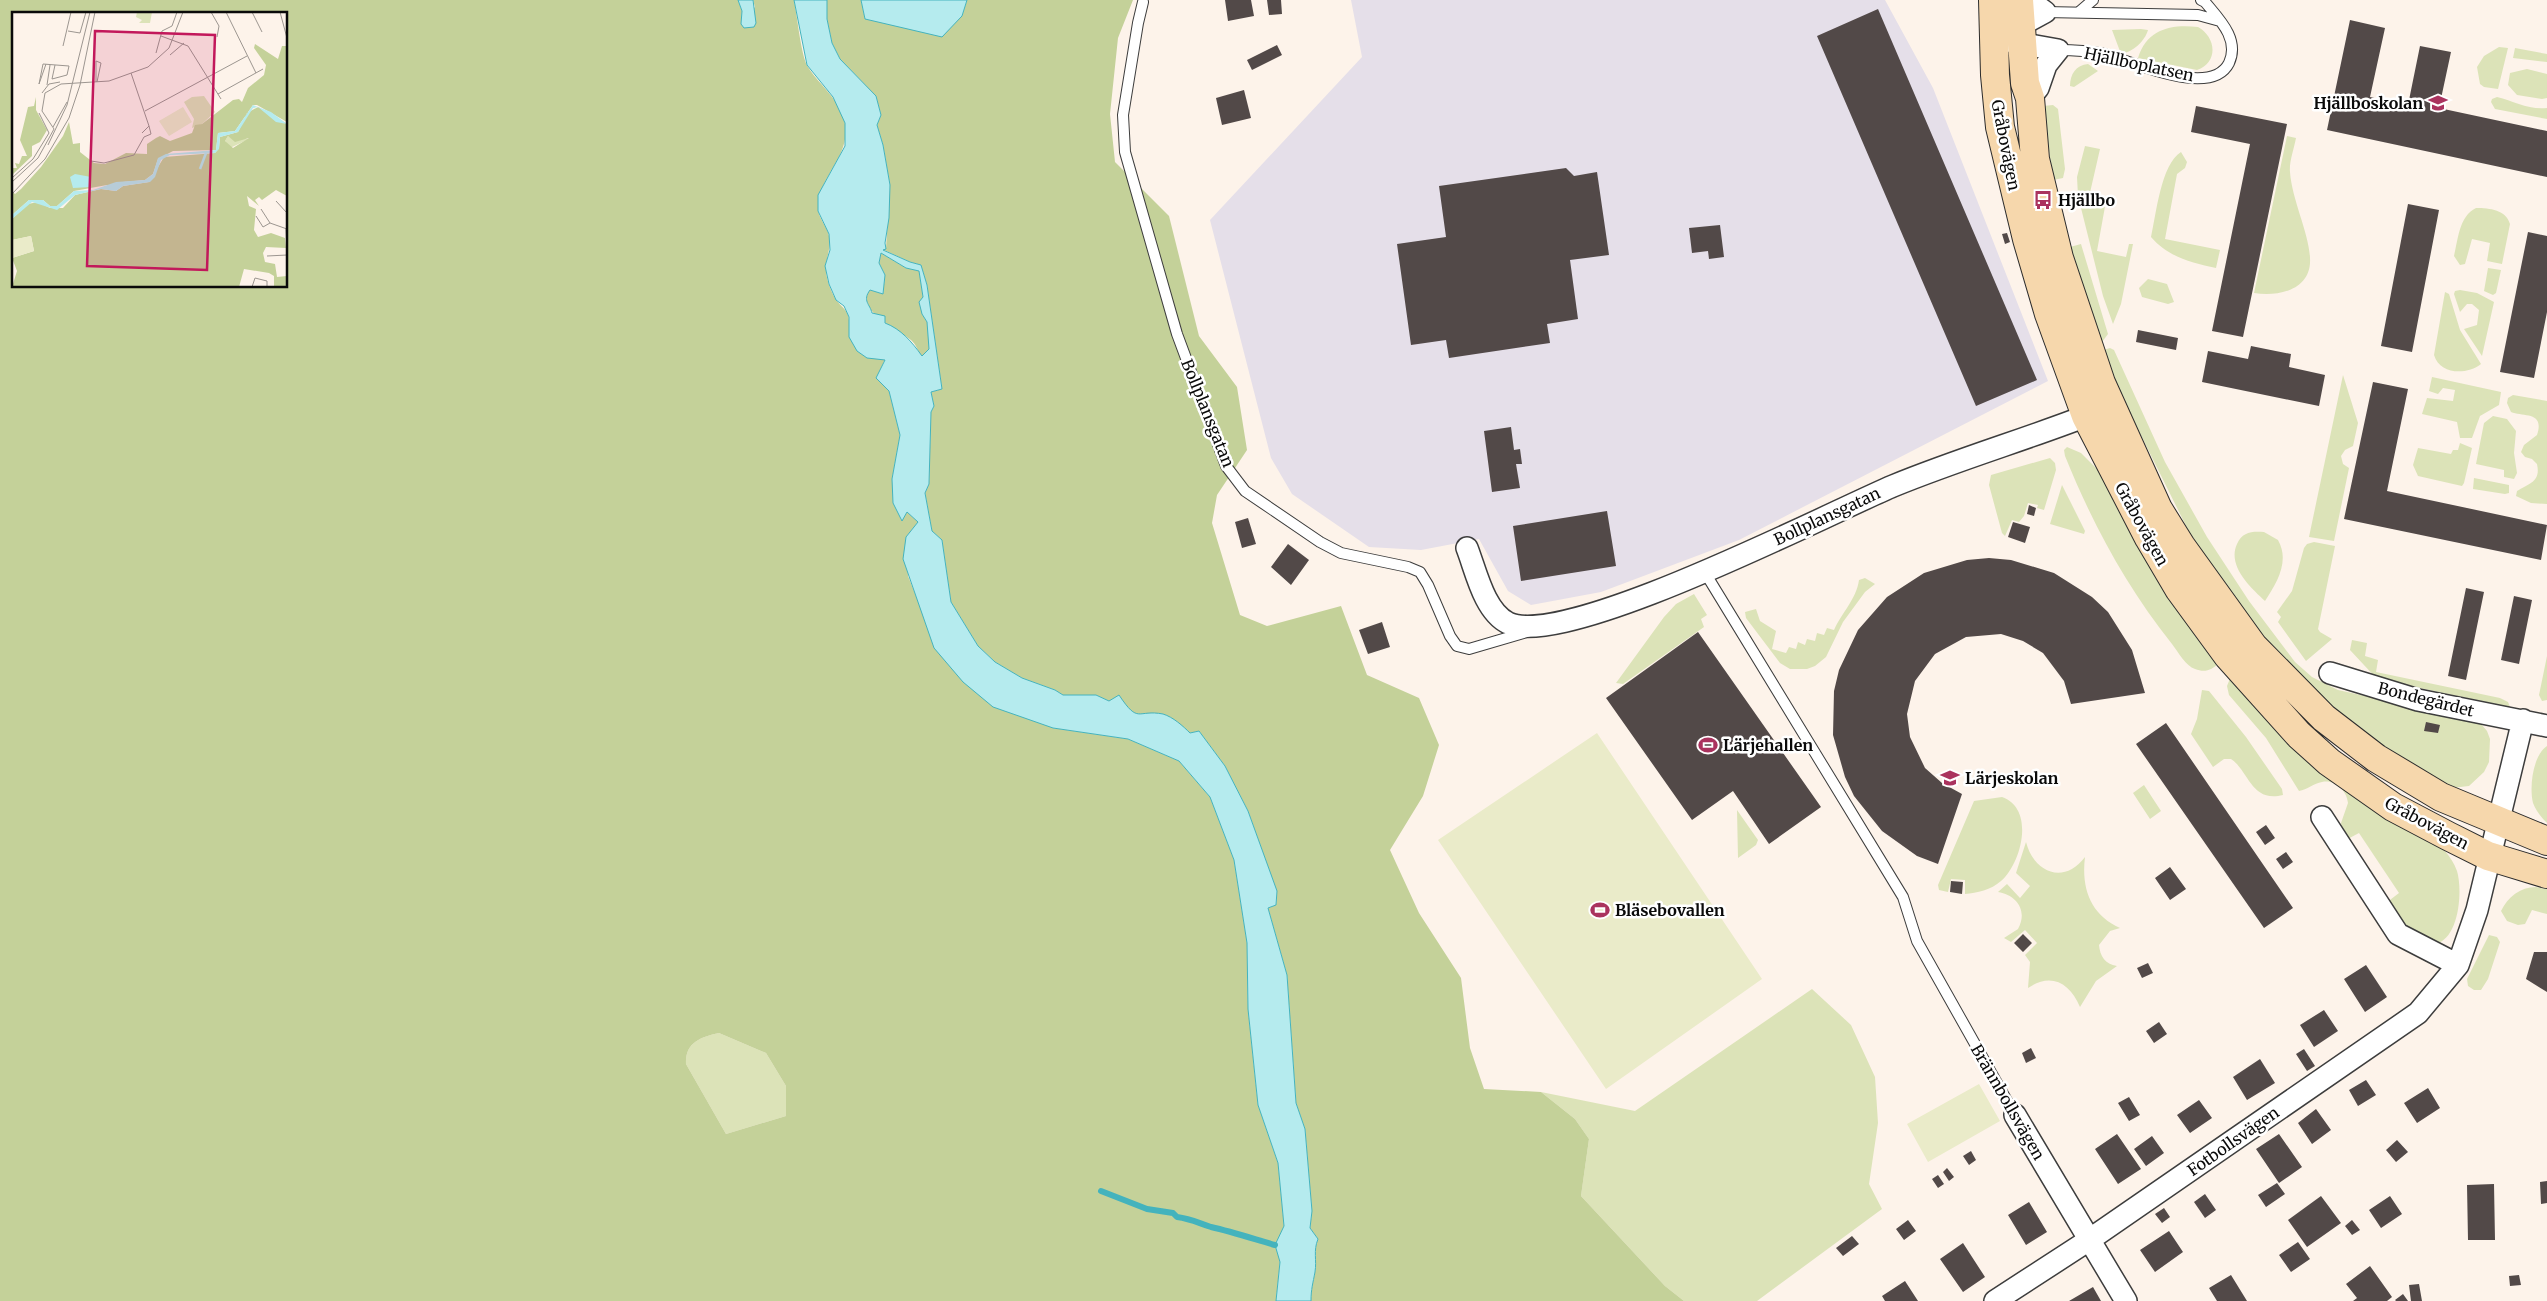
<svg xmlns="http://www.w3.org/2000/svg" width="2547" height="1301" font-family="Merriweather,serif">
<rect width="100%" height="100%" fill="#fdf3ea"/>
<path fill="#e5dfe9" d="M1351,0h534l48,88 115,293 -309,159 -138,52 -70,13 -23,-14 -29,-52 -58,11 -52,-3 -77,-53 -21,-36 -61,-238 152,-163z"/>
<path fill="#dce3b8" d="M2198,27c18,10 21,35 -1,43l-59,-12c9,-29 33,-34 60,-31z
M2141,29l7,1c-3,11 -15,22 -27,24l-9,-24z
M2499,47l9,1 -10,41 -14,-2 -4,-3 -3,-17 7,-11z
M2515,48l32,6v8l-34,-4z
M2088,64l10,7 -24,16 -4,-1c0,-12 6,-21 18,-22z
M2527,69l20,5v24l-5,1 -25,-4 -9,-10 2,-12z
M2497,97c17,4 31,13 50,11v11l-52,-10 -4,-7 1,-3z
M2053,105l5,4 7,60 -2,9 -10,2 -10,-74z
M2287,136l9,2c-2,11 -7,24 -6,34 2,28 19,61 20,86 2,32 -32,39 -56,35z
M2085,146l15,3 -11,48 17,4 -9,50 29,6 3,-13h4l-12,60 -8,20 -10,-28 -25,-100 -1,-19z
M2181,152l6,10 -2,6 -8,6 -12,65 55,11 -4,18c-24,-5 -48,-11 -65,-31 5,-22 10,-73 30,-85z
M2476,208c14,0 30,2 34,16l-8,40 -15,-3 3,-18 -18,-4 -7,25 -5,1 -6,-9c4,-16 5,-40 22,-48z
M2081,244l27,90 -6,8 -20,-51 -12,-44z
M2488,268l13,2 -5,23 -3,2 -9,-4z
M2148,279l19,5 7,18 -6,2 -26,-7 -3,-9z
M2460,290l17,3 17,9 -12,54 -18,-27 13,-4 2,-15 -7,-6h-5l-7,8 -6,-18 1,-3z
M2445,292l4,2 11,36 21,34c-14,11 -41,11 -47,-9z
M2110,348l4,2 51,112 42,75 42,64 46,61 17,15 26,13 131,29 12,5 6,7 3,8 -1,23 -5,10 -15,14 -18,2 -80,-45 -94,-83 -81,-114 -85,-171 -14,-23z
M2343,375l15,48 -5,23 -8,4 -4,6 2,8 6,4 -15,73 -25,-4z
M2432,377l69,15 -2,13 -19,11 -8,22h-12l-3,-16 -35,-8 5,-16 26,3 2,-11 -12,-2 -5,6 -9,-3z
M2513,395l34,6v103l-16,-1 -15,-7 1,-5c12,-8 24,-9 20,-27l-5,-5 -7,-2 -4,-5 3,-7 13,-10c8,-24 -14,-18 -26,-23l-4,-9 1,-5z
M2493,416l14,3 9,12 -2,22 3,20 -3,6 -10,-2v-7l-28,-6 8,-41z
M2460,443l12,5 -8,35 -2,3 -44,-10 -5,-11 5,-17 33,6 2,-4h5z
M2067,447l14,6 19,19 119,191c-7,7 -14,10 -24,6 -9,-3 -17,-17 -23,-25 -46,-58 -79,-119 -107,-188l-1,-6z
M2050,458l5,5 1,7 -12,40 -7,-2 1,-3 -10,-2 -4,13 -5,6 -7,-2 -7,16 -3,-3 -13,-48 2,-10z
M2474,478l35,7v8l-4,1 -32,-5z
M2062,485l23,46 -1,3 -34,-10z
M2264,532l14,8c12,21 -1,43 -13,61 -15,-14 -38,-35 -28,-57 5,-12 15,-13 27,-12z
M2314,542l21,4 -17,83 2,3 12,7 -26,22 -28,-39 3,-5 -4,-5 15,-21 12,-43 3,-4z
M1865,578l10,6 -10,8 -22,30 -17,35 -11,9 -8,3h-17l-10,-6 -34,-45 -1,-6 11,-3 4,12 16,10 -4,18 14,4 3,-6 7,2 2,-7 7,3 2,-6 8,2 2,-8 7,2 3,-7 7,2c8,-18 22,-30 25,-50z
M1694,594l13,21 -6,4 3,8 -81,57 -7,-1 48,-66 12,-13z
M2352,640l15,3 -2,13 13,4 -2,12 124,26 8,4 2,5 -133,-28 -27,-29z
M2547,656v44l-5,1 -3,-6z
M2231,676l214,175c5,6 9,12 12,20 6,20 2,69 -22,73l-27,-15 -22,-26 13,-10 -40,-60 -15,8 -3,-18 7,-20c-1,-12 -13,-24 -26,-21 -8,1 -15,8 -23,9l-33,-53 -37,-43 -2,-9z
M2202,690l7,1 37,46 36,52 1,6c-32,8 -34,-24 -52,-36h-7l-11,8 -22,-33 6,-15z
M2547,746v77c-6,-6 -11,-12 -14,-20 -4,-16 0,-48 14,-57z
M2144,785l17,26 -11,8 -17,-26z
M2002,797c34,12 19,67 -1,84 -10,9 -24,12 -36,13v-14l-14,-1 -3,13 -9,-2 -1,-5 36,-84z
M1737,810l21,30 -2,5 -18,13z
M2026,842c8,31 38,43 59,15 -4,32 6,58 35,71l-10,3 -11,14c1,11 6,19 18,21l-21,15 -16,26c-10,-24 -29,-35 -52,-19l2,-26 -5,-7 12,-12 -12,-13 -14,12 -7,-4 14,-9c10,-18 -1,-34 -20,-37l9,-8 13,14 10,-12 -14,-13z
M2536,887l11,2v25l-15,-4 -7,14 -7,1 -11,-4 -6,-10c7,-14 19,-24 35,-24z
M2489,935l8,2 3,5 -12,37 -7,11h-7l-6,-4 -1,-7z
M1812,989l39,36 24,52 3,46 -9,61 13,25 -125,92h-73l-19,-15 -84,-90 8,-57 -14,-20 -34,-27 94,19z
M719,1033l47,20 20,33v30l-60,18 -40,-70c-1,-21 14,-27 33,-31z"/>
<path fill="#c4d199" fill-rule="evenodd" d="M0,0h738l4,11 -1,13 14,-17 -2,-7h41c3,14 7,57 14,67 12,19 32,32 37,57 6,32 -27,53 -27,84 0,10 9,18 11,28 2,12 -2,19 -3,30 -1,9 4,24 9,32 6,10 15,12 14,25l28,36h8l-8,19 12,13 11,44 -8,44 9,41 6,-8 11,10 -12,15 2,39 12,30 133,122 75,11 51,22 31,36 24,63 13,83 1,66 10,96 20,58 6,63 -8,19 4,17 -4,39h-1276zM14,14h272v272h-272zM719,1033l47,20 20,33v30l-60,18 -40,-70c-1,-21 14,-27 33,-31z
M827,0h34l4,19 97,-3 5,-16h166l-15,38 -8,76 5,48 54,54 30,120 38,51 10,63 -30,45 -5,28 28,92 27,11 74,-20 26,69 52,23 20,47 -16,51 -33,54 29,63 42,65 9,70 14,41 57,3 34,27 14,20 -8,57 84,90 19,15h-373c0,-12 2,-18 4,-29 2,-12 -2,-21 3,-33l-8,-11 2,-17 -7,-82 -9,-26 -9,-128 -19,-67 8,-3 1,-13 -29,-81 -23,-45 -26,-35 -9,2 -27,-19 -24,1 -43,-20h-33l-8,-5 -33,-12 -27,-16 -17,-16 -27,-44 -9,-62 -10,-9 -7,-38 4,-9 2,-72 3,-6 -3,-14 11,-3 -15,-104 -6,-20 -11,-3 -28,-13 4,-1 4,-63 -7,-40 -6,-20 4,-10 -5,-19 -36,-37 -8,-16 -5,-24z
M881,253l25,15 13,2 4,27 -1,17 5,8 3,27 -9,8c-3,-6 -5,-13 -10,-17 -13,-11 -57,-30 -41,-50l13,4 2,-19 -6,-12z"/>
<path fill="#eaebc9" d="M1597,733l165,246 -156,110 -168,-249z
M1979,1084l21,37 -72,41 -21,-38z"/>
<path fill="#b5ebee" stroke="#44b3bd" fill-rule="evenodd" d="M738,0h15l3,23 -2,4 -10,1 -3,-4 1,-13z
M794,0h33v19l5,24 8,16 36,37 5,19 -4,10 6,20 7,40 -1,33 -4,25 1,6 -3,1 27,12 11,3 6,20 15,104 -11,3 3,14 -3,6 -2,72 -4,9 7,38 10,9 9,62 27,44 17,16 27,16 33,12 8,5h33l13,6 10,-6c20,30 18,14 44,19 10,3 20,12 27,19l9,-2 26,35 23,45 29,80 -1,14 -8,3 19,67 9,128 9,26 7,82 -2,17 8,11c-5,12 -1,21 -3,33 -2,11 -4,17 -4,29h-35l4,-39 -5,-17 9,-19 -6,-63 -20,-58 -10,-96 -1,-66 -13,-83 -24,-63 -31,-36 -51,-22 -75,-11 -60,-21 -30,-25 -29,-34 -31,-89 3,-22 12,-15 -11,-10 -5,9 -9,-18 -1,-24 8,-44 -11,-44 -13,-13 9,-18 -18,-2 -10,-7 -8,-14v-20l-5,-11 -8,-6 -7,-16 -4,-18 5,-16 -1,-16 -11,-23v-16l27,-49v-23l-12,-26 -26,-32zM881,253l25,15 13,3 4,26 -4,5 3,12 5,8 2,27 -7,7c-10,-14 -21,-27 -37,-33v-7l-13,-3c-2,-9 -10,-12 -2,-23l13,4 2,-19 -6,-12z
M861,0h106l-5,16 -20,21 -77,-18z"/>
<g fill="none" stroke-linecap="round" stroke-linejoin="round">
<path stroke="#44b3bd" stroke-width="6" d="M1101,1191l46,18 26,4 4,4c15,2 21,6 34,10 22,5 43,12 64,18"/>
</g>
<path fill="#524948" d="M1225,0h26l3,16 -26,5z
M1267,0h14l1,14 -13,1z
M1878,9l159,371 -61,26 -159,-370z
M2350,20l35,8 -15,69 38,8 12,-59 31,6 -12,56 108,23v46l-220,-47z
M1277,45l5,10 -30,15 -5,-10z
M1244,90l7,28 -29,7 -6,-27z
M2196,106l91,18 -44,213 -31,-6 38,-187 -59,-12z
M1566,168l8,8 23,-4 12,83 -39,5 8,59 -31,5 3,19 -101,15 -3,-18 -35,5 -14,-101 49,-7 -7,-51z
M2408,204l31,6 -27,142 -31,-6z
M1720,225l4,32 -15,2 -1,-8 -16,2 -3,-25z
M2528,232l19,4v76l-13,66 -34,-6z
M2007,233l3,9 -5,2 -3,-10z
M2138,330l40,8 -2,12 -40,-8z
M2251,346l40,8 -2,13 36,8 -6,31 -117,-24 6,-31 40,8z
M2373,382l35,7 -21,102 160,34 -6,35 -197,-41z
M1511,427l3,23 6,-1 2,15h-6l4,24 -28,4 -8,-61z
M2029,505l7,3 -2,8 -7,-2z
M1607,511l9,55 -95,15 -8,-55z
M1248,518l8,26 -14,4 -7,-26z
M2013,522l17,5 -5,16 -17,-6z
M1288,544l21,16 -18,25 -20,-18z
M1989,558l22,2 43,13 38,24 16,15 24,38 13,43 -74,11 -7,-23 -21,-28 -20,-12 -22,-7 -35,3 -31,17 -20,27 -8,33 3,23 15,31 17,15 20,11 -24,70 -21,-8 -35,-25 -28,-35 -9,-19 -12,-42 1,-44 5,-21 19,-40 29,-33 37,-24 43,-13z
M2466,588l18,4 -18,88 -18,-4z
M2514,596l18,4 -13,64 -18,-4z
M1382,622l8,25 -22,7 -9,-24z
M1698,632l123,175 -52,37 -36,-53 -41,29 -86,-122z
M2426,722l14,3 -2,8 -14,-2z
M2166,723l127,185 -29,20 -128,-184z
M2266,825l9,13 -10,7 -9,-13z
M2286,852l7,10 -10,7 -7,-10z
M2170,867l16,22 -16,11 -15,-22z
M1951,881l12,1 -1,12 -12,-2z
M2023,934l9,9 -9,9 -9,-9z
M2534,952h13v40l-21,-13z
M2148,963l5,10 -11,5 -5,-10z
M2366,965l21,32 -22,15 -21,-33z
M2324,1010l14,21 -24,16 -14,-22z
M2159,1022l8,12 -13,9 -8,-12z
M2031,1048l5,10 -10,5 -4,-10z
M2304,1049l11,17 -8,5 -11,-17z
M2260,1059l15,24 -28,17 -14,-23z
M2366,1080l10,15 -18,11 -9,-16z
M2428,1088l12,20 -23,15 -13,-20z
M2129,1097l11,18 -11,6 -11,-18z
M2199,1100l13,18 -22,15 -13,-18z
M2316,1109l15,21 -19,14 -14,-21z
M2117,1134l24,35 -23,15 -23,-35z
M2279,1134l23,33 -23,16 -23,-34z
M2152,1136l12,17 -18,13 -12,-17z
M2397,1140l11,12 -12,10 -10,-12z
M1971,1151l5,9 -7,5 -6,-9z
M1947,1168l7,9 -5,4 -6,-9z
M1938,1175l6,9 -6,4 -6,-9z
M2547,1181v22l-6,1 -1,-22z
M2277,1183l8,11 -19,13 -8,-12z
M2494,1184l1,56h-27l-1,-55z
M2205,1194l11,16 -11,8 -11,-16z
M2321,1196l20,27 -34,24 -19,-27z
M2390,1196l12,18 -21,14 -12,-18z
M2029,1202l18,30 -21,13 -18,-30z
M2164,1208l6,9 -8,6 -7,-9z
M1908,1220l8,11 -12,9 -8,-11z
M2352,1220l8,10 -8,5 -7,-9z
M2169,1231l14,21 -28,20 -15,-22z
M1852,1236l7,8 -16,12 -7,-8z
M2298,1242l12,17 -19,13 -12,-17z
M1963,1243l22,34 -22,15 -23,-33z
M2370,1266l22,31 -5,4h-34l4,-3 -11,-14z
M2231,1275l16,26h-30l-8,-13z
M2519,1275l2,10 -11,1 -1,-10z
M1905,1281l13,20h-33l-3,-5z
M2419,1284l3,17h-11l-2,-16z
M2093,1287l8,14h-32z
M2403,1294l5,7h-12l-1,-1z"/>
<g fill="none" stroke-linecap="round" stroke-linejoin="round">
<g stroke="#3d3d3d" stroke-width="12">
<path id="lane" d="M1143,2l-5,21 -15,92 2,37 52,182 49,132 19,25 75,51 21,11 67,14 12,5 8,13 22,51 7,10 12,3 61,-18
M2045,12l153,3 22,6
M2079,12l14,-12
M2058,50c15,0 31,1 46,4 28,7 107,45 125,9 11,-24 -10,-44 -24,-61l-4,-2
M1704,571l199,326 14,44 98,174"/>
</g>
<g stroke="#3d3d3d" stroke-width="24">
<path id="street" d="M2008,32l37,-20 -16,-12
M2008,41l50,9 -12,15 -8,23 -8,10
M1467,548c9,23 17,63 41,75 58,26 319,-109 385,-137 68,-28 138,-48 206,-75
M2330,673l88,27 129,26
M2322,817l76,117 60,31
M2015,1115l111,186
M1995,1301l94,-61 329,-227 40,-48 19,-55 46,-190"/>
</g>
<g stroke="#2c2c2c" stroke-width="30">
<path id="secondary" d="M1993,0l2,75 5,52 27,112 22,75 37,102 63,122 30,51 49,67 71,79 30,27 64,45 55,29 40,20 59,18
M2019,0l6,83 5,15 5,61 24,99 42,125 57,126 23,37 72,100 71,72 52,40 65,39 106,44"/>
</g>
<use href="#lane" stroke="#fff" stroke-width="10"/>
<use href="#street" stroke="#fff" stroke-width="21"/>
<use href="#secondary" stroke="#f6d7ac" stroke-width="28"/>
</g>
<defs>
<g id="school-bare" transform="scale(1.5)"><path d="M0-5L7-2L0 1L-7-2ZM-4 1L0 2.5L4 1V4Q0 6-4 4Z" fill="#aa335e" stroke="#fff" stroke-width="2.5" paint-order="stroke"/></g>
<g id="bus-bare" transform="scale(1.5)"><path d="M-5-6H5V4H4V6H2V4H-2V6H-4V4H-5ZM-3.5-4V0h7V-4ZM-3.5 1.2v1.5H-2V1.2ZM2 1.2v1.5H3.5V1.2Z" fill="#aa335e" stroke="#fff" stroke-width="2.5" paint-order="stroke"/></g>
<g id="stadium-bare" transform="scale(1.5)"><path d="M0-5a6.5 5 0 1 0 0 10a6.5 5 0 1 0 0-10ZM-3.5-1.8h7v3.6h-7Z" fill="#aa335e" stroke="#fff" stroke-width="2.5" paint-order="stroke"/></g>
</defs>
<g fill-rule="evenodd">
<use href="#school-bare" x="2438" y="103"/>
<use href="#bus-bare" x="2043" y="200"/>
<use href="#stadium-bare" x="1708" y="745"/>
<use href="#school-bare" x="1950" y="778"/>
<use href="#stadium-bare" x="1600" y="910"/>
</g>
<g text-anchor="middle" stroke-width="5" stroke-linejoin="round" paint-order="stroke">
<g font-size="16" fill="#0a0a0a" stroke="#fff">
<text transform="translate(2139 64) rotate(12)" y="6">Hjällboplatsen</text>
<text transform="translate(2006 145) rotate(79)" y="6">Gråbovägen</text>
<text transform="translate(1208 413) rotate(68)" y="6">Bollplansgatan</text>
<text transform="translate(1827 516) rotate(-25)" y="6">Bollplansgatan</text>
<text transform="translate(2142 524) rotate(61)" y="6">Gråbovägen</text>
<text transform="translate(2426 699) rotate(14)" y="6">Bondegärdet</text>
<text transform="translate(2427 823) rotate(28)" y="6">Gråbovägen</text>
<text transform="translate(2008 1102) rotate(60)" y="6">Brännbollsvägen</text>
<text transform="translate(2233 1141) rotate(-35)" y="6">Fotbollsvägen</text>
</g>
<g font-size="16" font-weight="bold" fill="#0a0a0a" stroke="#fff" text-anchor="start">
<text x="2423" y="109" text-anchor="end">Hjällboskolan</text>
<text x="2058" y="206">Hjällbo</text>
<text x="1723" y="751">Lärjehallen</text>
<text x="1965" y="784">Lärjeskolan</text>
<text x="1615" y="916">Bläsebovallen</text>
</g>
</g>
<g transform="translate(12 12)">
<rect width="275" height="275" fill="#fdf3ea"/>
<path d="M125,0h15l-2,11h-11l3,-3 -6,-3zM192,84l11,16 -13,12 -10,4 2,-9 -10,-17 8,-5zM216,124l5,3h16l-19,9 -5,-7z" fill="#dce3b8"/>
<path d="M243,32l23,15 4,-13h5v76l-30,-17h-4l-18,26 -17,2 -2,17 -43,1 -15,8 -5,15 -8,6 -22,2 -5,5 -11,-2 -33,6 -17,15h-7l-7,-6h-14l-17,15v-24l3,3 6,-5 20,-22 22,-31 6,-14 4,22 7,-1v9l14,11 11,1 21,-11 21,1v-10l9,-6 4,-2 10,5 22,-8 3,-8 7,-1 31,-24 6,-1 3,3 6,-14 16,-13 2,-10 -12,-17zM24,85v13l11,20 -7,12 -8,4v10l-20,19 1,-7h4l-2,-5 4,1 3,-8h5l-7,-16 8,-33 6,-1zM246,95l29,17v72l-11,-6 -14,10 -3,-3 -4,3 4,6 -12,-10 2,10 7,3 -2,21 4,7 13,-4 14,5 1,10 -20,-1 -3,6 2,9 10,2 2,13 10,-1v11h-13v-11l-5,-3 -25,-4 -5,18h-227l5,-16 -5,-13 22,-7 -3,-15 -19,4v-21l16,-15 10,-2 12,6h13l12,-13 26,-6 15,2 7,-5 26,-4 15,-25 51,-4 4,-5 1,-11 18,-5 9,-19zM216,124l7,6 14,-4 -16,10 -8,-7z" fill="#c4d199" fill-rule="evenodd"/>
<path d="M171,95l9,15 -23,14 -10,-15zM19,224l3,15 -22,7v-18z" fill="#eaebc9"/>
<path d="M241,93l18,7 16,12 -11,-2 -18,-15 -5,1 -15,24 -18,5 -1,12 -4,4 -45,2 -9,5 -6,17 -5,5 -27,4 -7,5 -15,-2 -26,6 -18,15 -25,-8 -20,17v-4l17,-15h14l7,6h7l17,-15 19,-1 23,-8 29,-2 8,-6 5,-16 8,-4 50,-4 2,-17 17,-2zM63,162l16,3v10l-18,1 -3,-11z" fill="#b5ebee"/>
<path fill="none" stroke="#b5ebee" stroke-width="2.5" d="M188,157l6,-16"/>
<path fill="none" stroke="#9c9690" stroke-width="1" d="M199,0l8,14 -2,11M214,0l30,61M240,0l10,20M268,0l7,26M56,19l12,2 6,-21M149,24l27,10 33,53M51,34l8,-34M144,41l6,-22 10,-5 5,-14M158,43l14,-12M84,49l5,2 -4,19M84,49v21M34,52l-7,20 4,-20 26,2 -2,9 -15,4 3,-14M119,61l18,53 -7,7M35,73l3,-20M30,81l7,-9 11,-2M206,82l45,-25M133,99l102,-55M41,115l14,-25M36,133l19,-40 23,-93M79,149l13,2 30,-8 10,-18 7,-3 -2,-8M0,166l21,-19 16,-26 -10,-20M0,170l26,-24 16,-29 -12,-18 3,-18 16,-9 48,-3 39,-14 21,-19 14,-36M0,182l33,-35 24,-41 11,-33 15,-73M264,189l11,12M249,197l9,14 17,6M244,204l7,11 7,-4M274,217l1,21M255,244l20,-1M240,275l3,-9 12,3v6"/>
<path fill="#c2185b" fill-opacity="0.15" stroke="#c2185b" stroke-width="2.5" d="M83,19l120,4 -8,235 -120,-4z"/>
<rect width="275" height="275" fill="none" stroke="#0a0a0a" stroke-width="2.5"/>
</g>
</svg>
